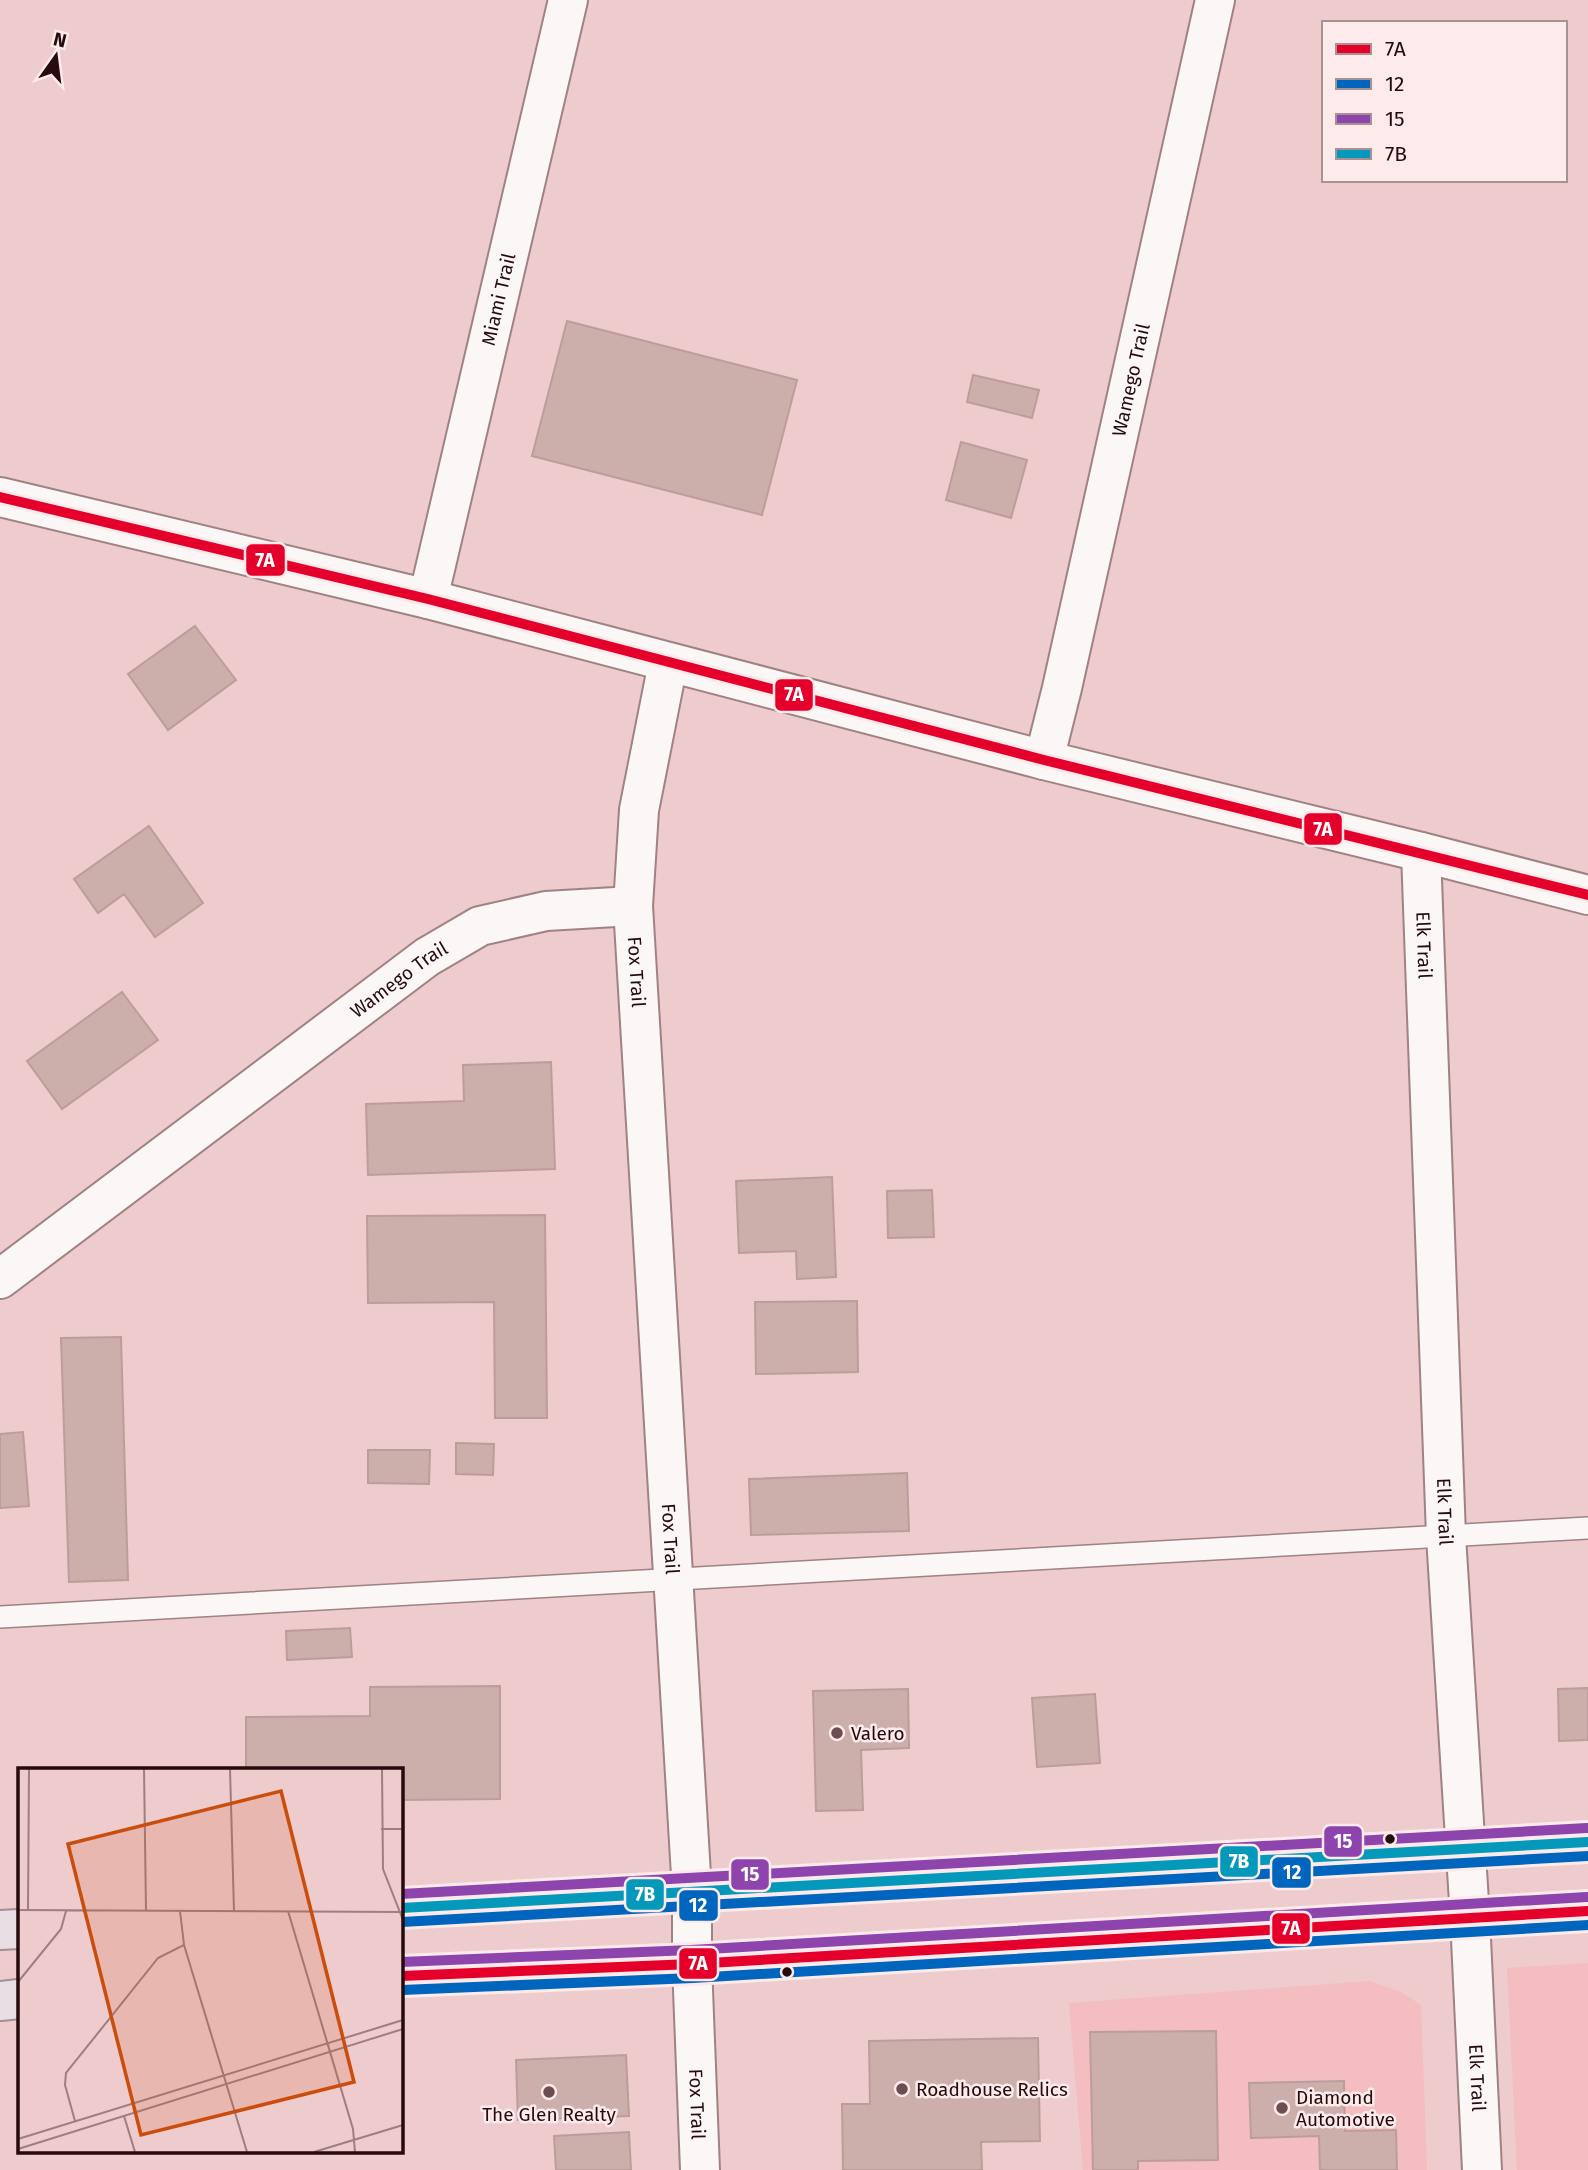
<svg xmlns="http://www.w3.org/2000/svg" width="1588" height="2170" font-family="'Fira Sans',sans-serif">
<rect width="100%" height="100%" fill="#eecbcc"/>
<path fill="#f4bdbf" d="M1588,1963v207h-71l-10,-202z
M1370,1981l33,12 18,12 6,165h-344l-14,-167z"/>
<path fill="#ccaeab" stroke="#bb9e9c" stroke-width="2" d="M567,321l230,59 -35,135 -230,-59z
M973,375l66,15 -7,28 -65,-16z
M961,442l66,18 -16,58 -65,-18z
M195,626l41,54 -68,50 -40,-56z
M149,826l54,77 -48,34 -31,-43 -26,19 -24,-34z
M122,992l36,48 -96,69 -35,-48z
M551,1062l4,107 -187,6 -2,-71 98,-3 -1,-36z
M832,1177l4,100 -39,2 -1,-28 -57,2 -3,-72z
M932,1190l2,47 -46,1 -1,-47z
M545,1215l2,203h-52l-1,-116 -126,1 -1,-87z
M857,1301l1,71 -102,2 -1,-72z
M121,1337l7,243 -59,2 -8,-244z
M23,1432l6,74 -29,2v-74z
M456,1443l38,1 -1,31 -37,-1z
M368,1450h62l-1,34 -61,-1z
M907,1473l2,58 -158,4 -2,-56z
M350,1628l2,29 -65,3 -1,-29z
M500,1686v113l-99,1v-31h-155v-52l124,-1v-29z
M1588,1688v52l-29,1 -1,-52z
M908,1689l1,59 -48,2 2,60 -47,1 -3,-120z
M1095,1694l5,69 -63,4 -5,-69z
M1216,2031l2,129 -80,1v9h-45l-3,-138z
M1038,2038l2,103 -59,1 1,28h-139l-1,-66h28l-1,-63z
M626,2055l3,61 -111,4 -2,-60z
M1344,2081l1,50 51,-1 1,40h-77l-1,-34 -68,2 -2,-55z
M629,2132l2,38h-75l-2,-34z"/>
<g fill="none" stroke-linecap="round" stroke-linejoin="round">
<g stroke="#9f8284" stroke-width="24">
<path id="lane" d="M0,1617l1588,-89"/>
</g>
<g stroke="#9f8284" stroke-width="42">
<g id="street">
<path d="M0,497l428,102 616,161 377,92 167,43"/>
<path id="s1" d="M428,599l140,-599"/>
<path id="s2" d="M1044,760l18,-72 153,-688"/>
<path id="s3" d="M1421,852l25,684 24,382 12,252"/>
<path id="s4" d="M633,906l59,986v72l8,206"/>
<path id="s5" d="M0,1279l427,-322 53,-31 66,-15 87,-5 6,-96 29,-147"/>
</g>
</g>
<g stroke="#a58d97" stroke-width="42">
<path id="primary" d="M401,1908l1187,-66
M0,1930l19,-1
M401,1976l291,-12 896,-53
M0,2001l19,-2"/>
</g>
<use href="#lane" stroke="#fcf7f7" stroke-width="21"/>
<use href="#street" stroke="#fcf7f7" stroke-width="38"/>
<use href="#primary" stroke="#e7dfe4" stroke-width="38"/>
<g stroke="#fdebec" stroke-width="16">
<path id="bus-1" d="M0,497l428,102 616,161 544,135
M401,1976l291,-12 896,-53"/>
</g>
<g stroke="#fdebec" stroke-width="16">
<path id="bus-2" d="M402,1922l1186,-66
M402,1990l291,-12 895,-53"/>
</g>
<g stroke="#fdebec" stroke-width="16">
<path id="bus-3" d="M401,1894l1186,-66
M401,1962l290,-12 896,-53"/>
</g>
<g stroke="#fdebec" stroke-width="16">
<path id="bus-4" d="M401,1908l1187,-66"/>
</g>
<use href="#bus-1" stroke="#e4002b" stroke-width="10"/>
<use href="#bus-2" stroke="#0065bd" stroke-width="10"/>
<use href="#bus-3" stroke="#8e44ad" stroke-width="10"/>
<use href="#bus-4" stroke="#0499bb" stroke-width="10"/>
</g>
<g fill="#6c4e50" stroke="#fdebec" stroke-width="2.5">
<circle cx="837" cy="1733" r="7"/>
<circle cx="902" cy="2089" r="7"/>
<circle cx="549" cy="2092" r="7"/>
<circle cx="1282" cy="2108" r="7"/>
</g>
<g fill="#260a0d" stroke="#fdebec" stroke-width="2.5">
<circle cx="1390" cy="1839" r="6"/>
<circle cx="787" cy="1972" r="6"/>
</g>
<g text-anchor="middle" stroke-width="5" stroke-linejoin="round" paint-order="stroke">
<g font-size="19" fill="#260a0d" stroke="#fdebec">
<text dy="7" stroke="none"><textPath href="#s1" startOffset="308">Miami Trail</textPath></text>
<text dy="7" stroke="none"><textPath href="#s2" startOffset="390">Wamego Trail</textPath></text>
<text dy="7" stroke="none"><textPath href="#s3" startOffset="93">Elk Trail</textPath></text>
<text dy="7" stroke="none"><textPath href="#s4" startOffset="66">Fox Trail</textPath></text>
<text dy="7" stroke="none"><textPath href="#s5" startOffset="499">Wamego Trail</textPath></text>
<text dy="7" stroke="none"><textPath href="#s3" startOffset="660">Elk Trail</textPath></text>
<text dy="7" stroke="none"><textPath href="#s4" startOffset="634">Fox Trail</textPath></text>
<text dy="7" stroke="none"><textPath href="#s3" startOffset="1227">Elk Trail</textPath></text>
<text dy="7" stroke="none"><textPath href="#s4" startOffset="1200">Fox Trail</textPath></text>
</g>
<g font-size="19" fill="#260a0d" stroke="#fdebec" text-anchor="start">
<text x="851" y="1740">Valero</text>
<text x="916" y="2096">Roadhouse Relics</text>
<text x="1296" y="2104">Diamond<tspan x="1296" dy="22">Automotive</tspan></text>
<text x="549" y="2121" text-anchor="middle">The Glen Realty</text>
</g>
</g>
<g transform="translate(18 1768)">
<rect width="385" height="385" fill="#eecbcc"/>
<path fill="none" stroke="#9e7e80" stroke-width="2" d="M126,1l2,141M212,1l4,142M364,1l1,100 20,51M363,61h22M0,142l385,2M10,142l1,-141M270,143l65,218 2,23M166,177l63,207M0,214l43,-53 5,-18M106,348l11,36M57,353l-10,-36 1,-12 92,-115 26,-13 -4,-34M0,371l385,-119M0,381l385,-120M296,384l89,-27"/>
<path fill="#cb4d0c" fill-opacity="0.15" stroke="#cb4d0c" stroke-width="3.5" d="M263,23l73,291 -213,53 -73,-291z"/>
<rect width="385" height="385" fill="none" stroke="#260a0d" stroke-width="3.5"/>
</g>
<g stroke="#fdebec" stroke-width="2.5">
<rect x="245" y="543" width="41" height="34" rx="7" fill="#e4002b"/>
<rect x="774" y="678" width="40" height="34" rx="7" fill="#e4002b"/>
<rect x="1303" y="812" width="40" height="34" rx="7" fill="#e4002b"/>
<rect x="1323" y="1825" width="40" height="33" rx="7" fill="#8e44ad"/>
<rect x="1219" y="1845" width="40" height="33" rx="7" fill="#0499bb"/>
<rect x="1271" y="1856" width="41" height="33" rx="7" fill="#0065bd"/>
<rect x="730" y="1858" width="40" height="33" rx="7" fill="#8e44ad"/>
<rect x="625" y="1878" width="40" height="33" rx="7" fill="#0499bb"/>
<rect x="678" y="1889" width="41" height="33" rx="7" fill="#0065bd"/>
<rect x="1271" y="1912" width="40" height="33" rx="7" fill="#e4002b"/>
<rect x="678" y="1947" width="40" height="33" rx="7" fill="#e4002b"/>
</g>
<g font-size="19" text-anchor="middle" font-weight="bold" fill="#fff">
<text x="265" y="567">7A</text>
<text x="794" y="701">7A</text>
<text x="1323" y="836">7A</text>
<text x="1343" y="1848">15</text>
<text x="1239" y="1868">7B</text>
<text x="1292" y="1879">12</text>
<text x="750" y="1881">15</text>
<text x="645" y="1901">7B</text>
<text x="698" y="1912">12</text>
<text x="1291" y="1935">7A</text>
<text x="698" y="1970">7A</text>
</g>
<rect x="1322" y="21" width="245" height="161" fill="#fdebec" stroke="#a79193" stroke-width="2"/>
<rect x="1336" y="44" width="35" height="10" fill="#e4002b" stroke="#a79193" stroke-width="2"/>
<text x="1385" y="56" font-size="21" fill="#260a0d">7A</text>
<rect x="1336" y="79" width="35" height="10" fill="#0065bd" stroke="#a79193" stroke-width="2"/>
<text x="1385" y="91" font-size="21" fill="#260a0d">12</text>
<rect x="1336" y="114" width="35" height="10" fill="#8e44ad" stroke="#a79193" stroke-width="2"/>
<text x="1385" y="126" font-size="21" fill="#260a0d">15</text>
<rect x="1336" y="149" width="35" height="10" fill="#0499bb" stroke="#a79193" stroke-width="2"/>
<text x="1385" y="161" font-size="21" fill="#260a0d">7B</text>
<g transform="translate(56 56) rotate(14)" stroke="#fdebec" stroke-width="5" paint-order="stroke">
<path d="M0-5L12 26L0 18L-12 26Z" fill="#260a0d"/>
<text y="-10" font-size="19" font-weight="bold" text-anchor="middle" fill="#260a0d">N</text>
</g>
</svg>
